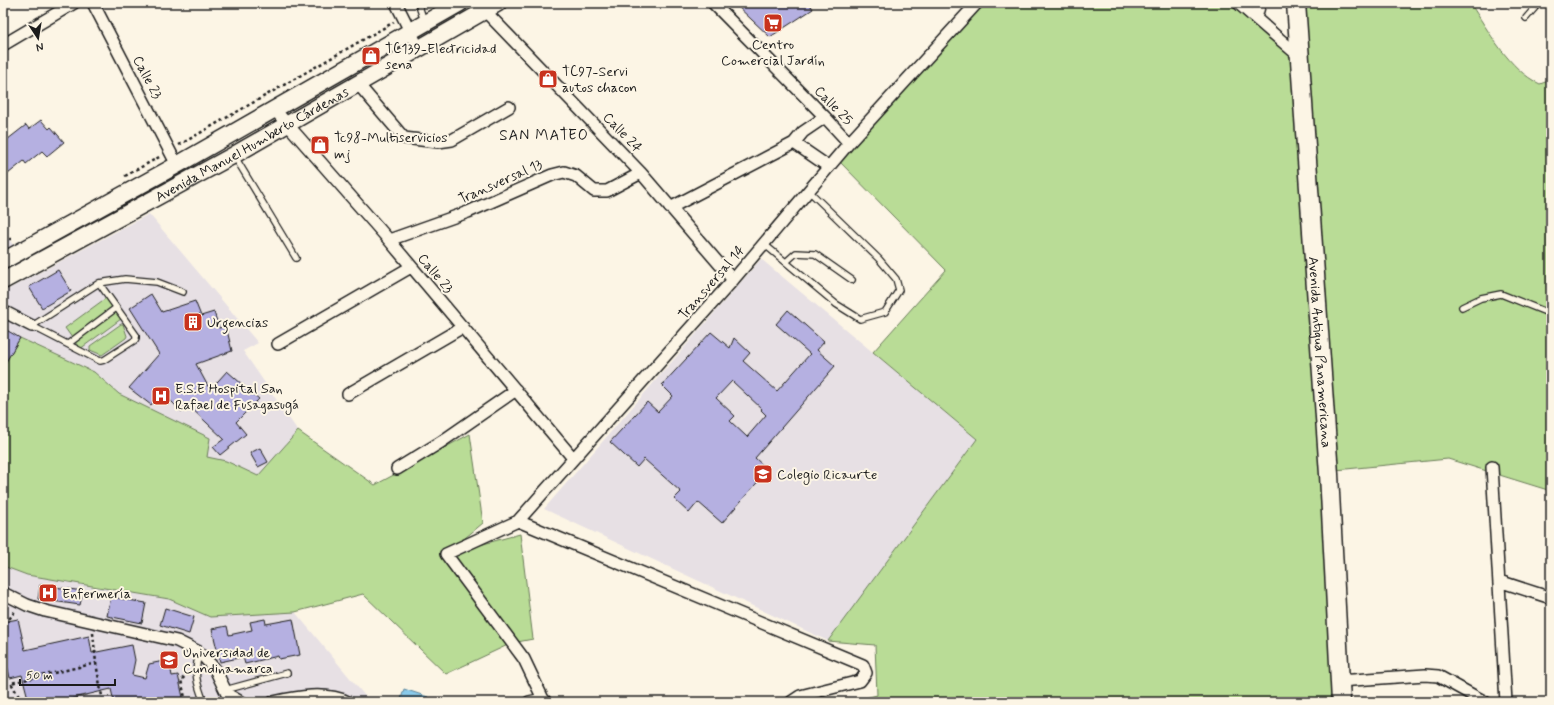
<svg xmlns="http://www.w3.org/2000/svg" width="1554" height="705" font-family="Mynerve,sans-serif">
<rect width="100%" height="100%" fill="#fcf5e5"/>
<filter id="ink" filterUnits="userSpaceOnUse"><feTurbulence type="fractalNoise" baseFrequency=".025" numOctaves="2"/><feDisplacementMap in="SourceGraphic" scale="8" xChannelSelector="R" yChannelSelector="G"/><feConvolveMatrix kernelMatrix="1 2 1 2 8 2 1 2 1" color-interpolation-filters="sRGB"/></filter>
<g filter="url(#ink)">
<path fill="#e7e0e4" d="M149,214l109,129 -15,8 55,80 33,23 -128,94 -190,-186 -10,-7v-61l2,-3z
M3,232l12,15 -12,7z
M761,259l216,180 -149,202 -284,-132z
M3,566l24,9 142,24 41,18 85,-5 75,90h-367z"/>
<path fill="#b9dc96" stroke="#6a7c59" d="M984,3h244l64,53 31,437 10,209h-484l28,-7 -2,-50 -47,-4 149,-202 -104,-87 73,-82 -106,-108z
M1304,3h166c18,27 39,67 70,81l11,-4v411l-103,-32 -112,11z
M106,298l15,21 -41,30 -15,-21z
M121,324h2l4,12 -1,2 -24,17 -12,-5v-4z
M20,338l74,34 25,22 91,44 -3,19 19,4 32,15 40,-45 77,54 95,-51 13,89 -30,25 1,4 66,-18 13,105 -21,4 -66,31 -83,-80 -68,18 -85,5 -41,-18 -142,-24 -24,-9v-211l5,3z"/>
<path fill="#89caea" stroke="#5d8498" d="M404,689l24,8 -1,5h-17l-9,-3z"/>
<path fill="#b5b0e1" stroke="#1c1c1c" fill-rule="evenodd" d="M734,3h75l4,6 -43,28z
M41,120l8,9 2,-2 13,15 -17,14 -5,-5 -16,13 -2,-3 -21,17v-35l23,-18 3,4z
M58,270l13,21 -29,17 -13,-21z
M151,294l11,18 33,-11 6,15 13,-4 5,16 7,-2 6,25 -36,13 14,26 17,-19 32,28 -23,23 10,12 -26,21 -7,-8 11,-8 -35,-33 -7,6 -20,-20 -11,13 -22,-17 30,-34 -29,-46z
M788,310l36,32 -7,8 18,16 -80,92 13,12 -46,53 -24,-21 -9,11 -15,-14 7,-7 -37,-33 -7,8 -27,-25 37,-40 11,10 15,-16 -11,-11 49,-53 19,16 4,-10 16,15 -7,8 34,30 33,-37 -34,-30zM732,381l30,28 -1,1 5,5 -19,22 -17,-16 5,-5 -19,-18z
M3,328l17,10 -17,29z
M260,448l8,14 -10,5 -8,-14z
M40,585l43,6 -3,14 -42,-6z
M111,597l35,6 -4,20 -35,-7z
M165,608l29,9 -5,17 -29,-9z
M18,619l7,31 64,-14 3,17 40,-8 3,15 -3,15 13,3 4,-14 20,-4 3,16 6,-1 6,27h-70l-3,-13 -54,13h-28l-7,-27 -12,3 -7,-30v-26z
M265,619l1,5 27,-5 7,36 -21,4 -1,-3 -33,8 -2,-7 -23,5 -8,-33 15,-3 2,9 23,-5 -2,-8z"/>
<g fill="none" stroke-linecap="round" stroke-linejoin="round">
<g stroke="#1c1c1c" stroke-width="8">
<path id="lane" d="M418,3l6,18
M1526,18l13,-15
M235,157l61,101
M764,244l72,60 24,15 25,-7 14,-22 -3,-11 -17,-20 -70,-68
M786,262l10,-9 19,1 37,26
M99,283l37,52v3l-1,2 -31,20 -4,1 -68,-35 67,-43 26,-4 32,3 26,10
M1462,307l19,-9 20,-4 50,20
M68,344l48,-36
M199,652c-5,21 -3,30 5,50
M225,690l62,-17"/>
</g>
<g stroke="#1c1c1c" stroke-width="14">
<path id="street" d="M93,3l84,162
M396,3l23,46
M713,3l112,114 24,26
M1238,3l61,53
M485,11l156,162 92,107
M1256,18l4,-15
M3,45l71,-42
M358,84l46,54 34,4 14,-2 57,-33
M274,109l115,131 184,218
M794,143l35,24
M670,208l124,-65 9,-11 22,-15
M389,240l79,-28 84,-37 12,-3 12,4 18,15h13l34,-18
M3,311l29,15
M278,344l133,-77
M348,394l115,-67
M1492,467l14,235
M397,469l44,-27 75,-52
M518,521l345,144 3,8 -6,8 -60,15 -9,6
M1499,581l52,17
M3,593l24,12 18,6 132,30 22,11 16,17 12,25 1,8
M1339,681l86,-6 13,1 47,26
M227,694l14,8
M273,702c23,-5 53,-11 75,0
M529,702l14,-3
M546,702l-3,-3 -19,-40 -78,-105 72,-33 215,-241 116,-137 128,-140"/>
</g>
<g stroke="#1c1c1c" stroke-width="19">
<g id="secondary">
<path d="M3,261l174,-96 283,-162"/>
<path id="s1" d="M3,281l231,-126 264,-152"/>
</g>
</g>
<g stroke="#1c1c1c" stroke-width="21">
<g id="primary">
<path id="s2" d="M1296,3l33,471 12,228"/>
</g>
</g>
<path stroke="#1c1c1c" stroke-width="2.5" stroke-dasharray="3 3" stroke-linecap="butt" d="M179,145l215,-123
M125,176l36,-20
M3,239h10
M3,620l7,-2 5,-7
M93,633l3,30 7,39
M22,702l-11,-19 85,-20
M186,702l-5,-22 7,-6"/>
<use href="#lane" stroke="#fcf5e5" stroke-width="5.5"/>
<use href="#street" stroke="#fcf5e5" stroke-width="11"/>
<use href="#secondary" stroke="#fcf5e5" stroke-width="16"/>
<use href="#primary" stroke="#fcf5e5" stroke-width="18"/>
</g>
</g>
<defs>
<g id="supermarket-square" transform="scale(1)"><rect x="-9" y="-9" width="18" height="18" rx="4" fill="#c8321e" stroke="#fcf5e5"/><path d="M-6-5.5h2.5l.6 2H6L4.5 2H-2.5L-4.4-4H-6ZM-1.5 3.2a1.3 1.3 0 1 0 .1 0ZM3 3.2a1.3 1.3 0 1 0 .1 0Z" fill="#fff"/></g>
<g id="shop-square" transform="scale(1)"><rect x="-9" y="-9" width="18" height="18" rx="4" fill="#c8321e" stroke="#fcf5e5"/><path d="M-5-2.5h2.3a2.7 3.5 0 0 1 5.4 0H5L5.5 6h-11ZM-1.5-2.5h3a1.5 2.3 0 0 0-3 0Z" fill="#fff"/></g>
<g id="building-square" transform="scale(1)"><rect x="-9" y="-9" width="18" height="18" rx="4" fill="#c8321e" stroke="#fcf5e5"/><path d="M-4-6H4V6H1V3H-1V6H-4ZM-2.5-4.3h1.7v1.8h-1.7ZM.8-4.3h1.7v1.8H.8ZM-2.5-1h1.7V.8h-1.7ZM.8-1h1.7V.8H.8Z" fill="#fff"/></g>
<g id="hospital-square" transform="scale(1)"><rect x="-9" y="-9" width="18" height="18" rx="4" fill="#c8321e" stroke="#fcf5e5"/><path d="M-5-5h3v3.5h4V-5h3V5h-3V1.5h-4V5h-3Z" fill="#fff"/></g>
<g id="school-square" transform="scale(1)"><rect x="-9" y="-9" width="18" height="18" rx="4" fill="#c8321e" stroke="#fcf5e5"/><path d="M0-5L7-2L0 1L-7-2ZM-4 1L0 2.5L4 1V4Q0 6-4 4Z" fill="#fff"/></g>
<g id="university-square" transform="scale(1)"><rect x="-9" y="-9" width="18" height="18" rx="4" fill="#c8321e" stroke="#fcf5e5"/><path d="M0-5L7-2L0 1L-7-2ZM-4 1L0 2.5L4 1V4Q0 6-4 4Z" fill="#fff"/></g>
</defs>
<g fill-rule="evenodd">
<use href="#supermarket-square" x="773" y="23"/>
<use href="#shop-square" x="371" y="56"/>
<use href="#shop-square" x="548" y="79"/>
<use href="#shop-square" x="320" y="145"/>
<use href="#building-square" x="193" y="322"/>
<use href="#hospital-square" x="161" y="396"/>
<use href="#school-square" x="763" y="474"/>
<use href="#hospital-square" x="48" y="593"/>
<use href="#university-square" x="169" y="660"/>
</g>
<g text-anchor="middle" stroke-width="4" stroke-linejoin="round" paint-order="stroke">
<g font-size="14" fill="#1c1c1c" stroke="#fcf5e5" text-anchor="start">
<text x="773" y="49" text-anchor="middle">Centro<tspan x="773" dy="16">Comercial Jardín</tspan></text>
<text x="385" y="53">TC139-Electricidad<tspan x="385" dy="16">sena</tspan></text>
<text x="562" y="76">TC97-Servi<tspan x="562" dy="16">autos chacon</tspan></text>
<text x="334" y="142">Tc98-Multiservicios<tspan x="334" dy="16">mj</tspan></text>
<text x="207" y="327">Urgencias</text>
<text x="175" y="393">E.S.E Hospital San<tspan x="175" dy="16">Rafael de Fusagasugá</tspan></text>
<text x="777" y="479">Colegio Ricaurte</text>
<text x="62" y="598">Enfermería</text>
<text x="183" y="657">Universidad de<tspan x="183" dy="16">Cundinamarca</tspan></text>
</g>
<g font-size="14" fill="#1c1c1c" stroke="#fcf5e5">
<text transform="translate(148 77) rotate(62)" y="5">Calle 23</text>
<text transform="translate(834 105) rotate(46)" y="5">Calle 25</text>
<text transform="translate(623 132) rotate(46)" y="5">Calle 24</text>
<text dy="5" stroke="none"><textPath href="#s1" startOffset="284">Avenida Manuel Humberto Cárdenas</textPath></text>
<text transform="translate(500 181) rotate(-24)" y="5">Transversal 13</text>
<text transform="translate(436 273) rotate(50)" y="5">Calle 23</text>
<text transform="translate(711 282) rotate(-49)" y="5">Transversal 14</text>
<text dy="5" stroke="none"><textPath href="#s2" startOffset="350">Avenida Antigua Panamericana</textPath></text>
</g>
<g font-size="15" letter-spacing="1" fill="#1c1c1c" stroke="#fcf5e5">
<text x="544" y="140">SAN MATEO</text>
</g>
</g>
<rect width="1554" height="705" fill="none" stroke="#fcf5e5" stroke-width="16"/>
<rect x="8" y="8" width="1538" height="689" fill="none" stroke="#1c1c1c" stroke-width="1.5" filter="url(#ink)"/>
<g transform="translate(38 38) rotate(168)" stroke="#fcf5e5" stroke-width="3" paint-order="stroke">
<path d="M0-3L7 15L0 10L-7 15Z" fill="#1c1c1c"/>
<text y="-6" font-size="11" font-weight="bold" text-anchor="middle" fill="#1c1c1c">N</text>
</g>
<path d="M20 679v6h95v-6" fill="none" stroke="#1c1c1c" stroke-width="2"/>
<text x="26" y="679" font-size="12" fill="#1c1c1c" stroke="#fcf5e5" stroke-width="3" paint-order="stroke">50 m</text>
</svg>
